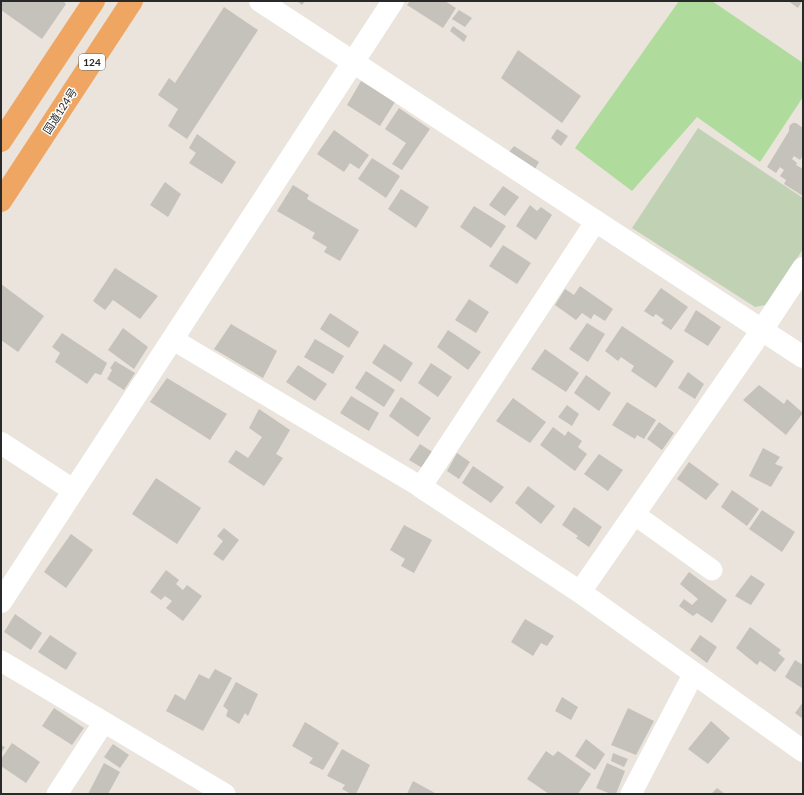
<svg xmlns="http://www.w3.org/2000/svg" width="804" height="795" font-family="Lato,'Noto Sans JP',sans-serif">
<rect width="100%" height="100%" fill="#eae4dc"/>
<path fill="#afdb9d" d="M679,1h33l91,62v34l-43,65 -63,-45 -65,74 -57,-43z"/>
<path fill="#c1d2b4" d="M698,128l105,70v51l-37,56 -11,2 -123,-79z"/>
<path fill="#c5c1bb" d="M1,1h62l3,3 -24,35 -41,-29z
M297,1h8l-3,4z
M410,1h35l11,7 -13,20 -36,-23z
M788,1h14l-4,7z
M224,7l34,23 -71,109 -19,-13 10,-17 -20,-14 11,-17 6,5z
M459,10l13,8 -7,9 -13,-8z
M453,26l14,10 -3,6 -14,-11z
M518,50l63,46 -19,27 -61,-45z
M361,81l34,21 -15,24 -33,-21z
M399,108l31,21 -28,41 -10,-6 14,-21 -21,-14z
M793,123h3l7,5v28l-3,4 -6,-4 -2,3 5,4 -1,2 7,4v27l-19,-12 2,-4 -6,-4 4,-6 -4,-3 -4,6 -9,-6 22,-36v-3l1,-3z
M557,129l11,7 -7,10 -10,-8z
M334,130l35,25 -10,14 -9,-6 -6,9 -27,-18z
M197,134l39,28 -14,22 -33,-21 7,-10 -7,-5z
M514,146l25,16 -4,7 -26,-17z
M372,158l28,18 -14,22 -28,-19z
M165,182l16,12 -13,23 -18,-12z
M293,185l16,10 -2,4 52,31 -19,31 -16,-9 3,-5 -15,-9 3,-5 -38,-22z
M503,186l16,11 -14,19 -16,-11z
M401,189l28,18 -13,21 -28,-19z
M530,205l7,6 4,-4 11,8 -16,25 -20,-14z
M474,206l32,20 -15,22 -31,-21z
M503,245l28,18 -14,21 -28,-18z
M115,268l43,28 -18,23 -27,-19 -8,10 -12,-9z
M1,284l43,32 -26,36 -17,-12z
M580,286l33,23 -8,12 -11,-7 -3,5 -9,-6 -6,7 -21,-15 10,-16 9,6z
M661,288l27,19 -17,23 -10,-7 3,-3 -8,-6 -3,3 -9,-6z
M469,299l20,13 -13,21 -21,-13z
M696,310l25,17 -13,19 -24,-15z
M330,313l29,19 -10,16 -29,-19z
M587,323l18,11 -17,28 -19,-13z
M231,324l46,27 -14,27 -49,-29z
M622,326l52,35 -18,27 -25,-17 3,-5 -13,-9 -3,4 -13,-10z
M123,328l25,19 -14,22 -26,-19z
M448,330l33,22 -13,18 -31,-23z
M62,333l45,30 -6,12 -6,-2 -8,11 -32,-22 5,-9 -8,-6z
M315,339l29,17 -11,18 -29,-17z
M384,344l29,19 -12,19 -29,-19z
M545,349l34,24 -13,19 -35,-23z
M115,361l20,12 -11,17 -17,-11 5,-9 -2,-2z
M431,363l21,14 -14,20 -20,-14z
M298,365l29,19 -12,17 -29,-19z
M366,371l29,19 -11,17 -29,-19z
M688,372l16,12 -9,15 -17,-11z
M586,375l25,18 -12,18 -25,-18z
M167,378l60,36 -17,26 -60,-38z
M759,385l25,19 3,-5 16,14 -17,22 -43,-35z
M351,396l28,17 -10,18 -29,-18z
M401,397l30,21 -13,19 -29,-21z
M513,398l33,24 -16,21 -34,-22z
M627,402l29,18 -12,19 -7,-4 -2,4 -23,-14z
M567,405l12,9 -7,12 -14,-9z
M259,409l31,21 -14,24 7,4 -19,28 -36,-24 8,-12 12,8 14,-21 -13,-9z
M659,422l15,11 -12,17 -15,-11z
M553,427l12,9 3,-5 14,10 -4,6 9,7 -12,17 -35,-26z
M420,444l14,9 -10,16 -15,-9z
M763,448l17,9 -5,7 8,3 -12,20 -22,-11z
M457,453l13,9 -11,17 -12,-8z
M599,454l24,16 -15,21 -24,-17z
M689,462l30,22 -13,16 -29,-21z
M473,466l31,21 -13,16 -29,-20z
M156,478l45,30 -24,36 -45,-30z
M528,486l27,20 -14,18 -26,-21z
M732,490l27,19 -12,17 -26,-19z
M574,507l28,20 -13,20 -13,-9 2,-2 -16,-11z
M762,510l33,22 -13,20 -33,-23z
M404,525l28,15 -18,33 -13,-7 4,-7 -15,-9z
M224,528l15,12 -16,21 -10,-7 10,-13 -6,-5z
M71,534l22,16 -27,38 -22,-16z
M166,570l13,10 -3,4 7,6 4,-5 15,11 -19,25 -17,-13 6,-7 -7,-5 -4,4 -11,-8z
M689,572l38,28 -15,23 -15,-10 -4,3 -14,-10 5,-7 8,6 6,-6 -18,-15z
M751,575l14,9 -14,21 -16,-9z
M15,614l27,19 -11,17 -27,-18z
M525,619l29,17 -7,10 -6,-3 -8,13 -22,-14z
M750,627l31,23 -3,3 7,6 -10,13 -15,-11 -3,4 -21,-17z
M50,635l27,18 -11,17 -28,-18z
M700,635l17,12 -10,16 -17,-13z
M795,660l8,5v21l-1,2 -17,-11z
M215,669l17,9 -29,53 -37,-20 9,-17 10,6 14,-26 10,5z
M236,682l22,12 -10,22 -3,-3 -6,11 -13,-8 2,-6 -5,-4z
M562,697l16,10 -7,13 -16,-9z
M803,702v17l-8,-6z
M54,708l30,20 -12,17 -30,-19z
M628,708l26,13 -18,34 -25,-10z
M711,721l19,17 -22,26 -20,-15z
M305,722l34,21 -16,27 -14,-7 4,-5 -21,-12z
M586,739l19,15 -10,16 -20,-14z
M12,743l28,19 -14,21 -25,-17v-7z
M113,744l16,11 -9,13 -16,-11z
M1,745l4,2 -4,6z
M342,749l28,16 -14,29h-5l-9,-5 3,-4 -18,-9z
M546,751l7,5 5,-5 33,23 -13,20h-29l-22,-15z
M613,753l15,6 -4,8 -13,-6z
M104,763l16,9 -12,22h-20z
M607,763l18,8 -9,23h-5l-15,-6z
M413,781l22,12 -1,1h-27z
M717,788l8,6h-14z"/>
<g fill="none" stroke-linecap="round" stroke-linejoin="round">
<path stroke="#fff" stroke-width="21" d="M172,339l249,148 175,-266
M634,514l78,56
M1,661l224,133
M57,794l47,-72
M631,794l63,-121"/>
<path stroke="#fff" stroke-width="22" d="M260,1l543,356
M1,443l72,47
M421,487l159,105 223,159
M580,592l182,-262 41,-62
M1,602l392,-601"/>
<path stroke="#eea662" stroke-width="22" d="M1,141l93,-140
M1,201l131,-200"/>
</g>
<g text-anchor="middle" stroke-width="3" stroke-linejoin="round" paint-order="stroke">
<rect fill="#fff" stroke="#696969" stroke-width="1" x="79" y="54" width="26" height="16" rx="3"/>
<g font-size="10" font-weight="bold" fill="#292929">
<text x="92" y="66">124</text>
</g>
<g font-size="11" fill="#292929" stroke="#fff">
<text transform="translate(60 111) rotate(-57)" y="4">国道124号</text>
</g>
</g>
<rect width="804" height="795" fill="none" stroke="#292929" stroke-width="4"/>
</svg>
